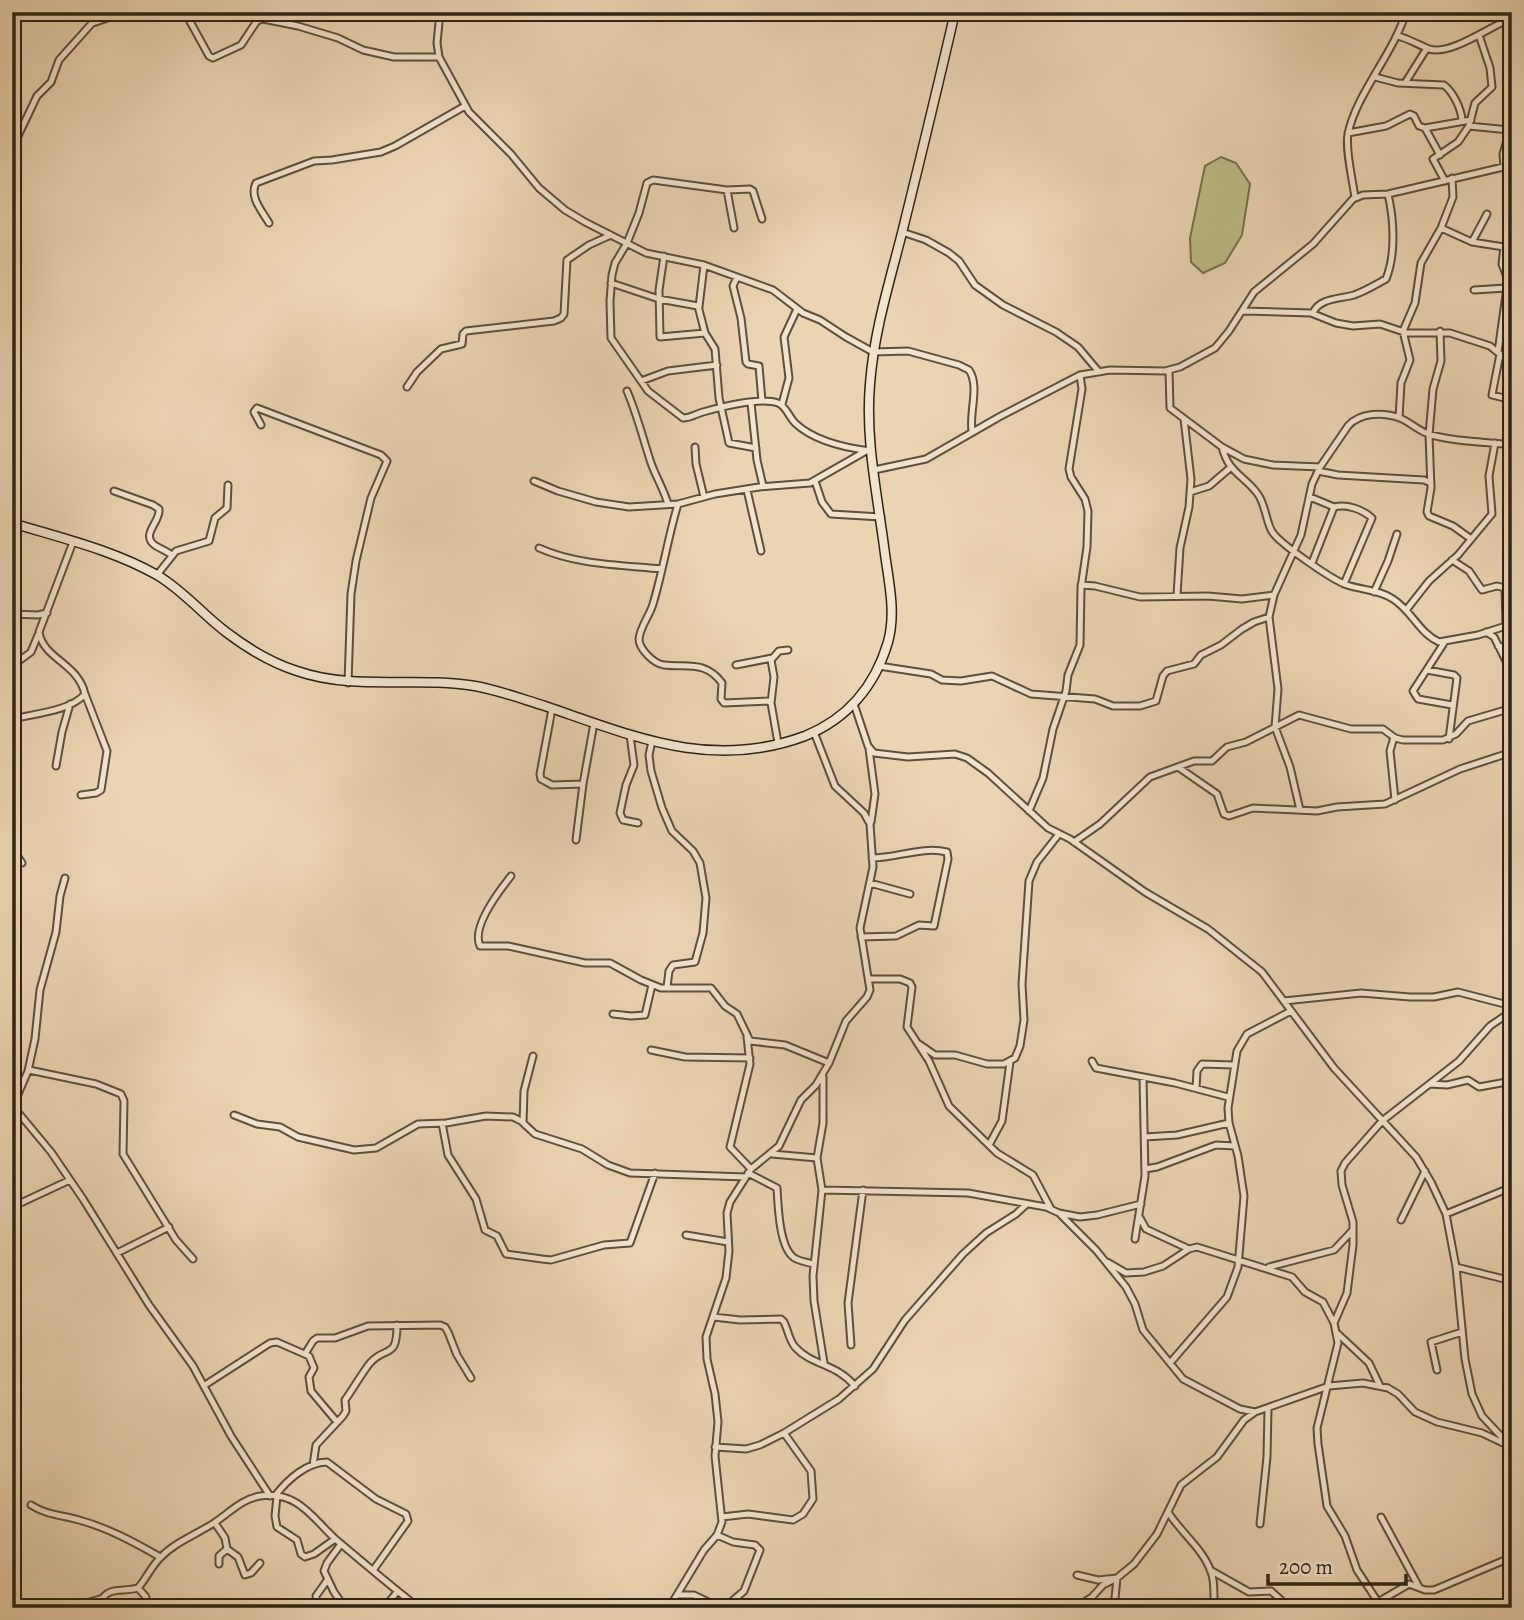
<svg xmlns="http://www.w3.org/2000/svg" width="1524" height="1620" font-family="Alegreya,serif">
<rect width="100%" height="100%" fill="#ebd4b2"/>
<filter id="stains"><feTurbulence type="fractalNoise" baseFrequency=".00286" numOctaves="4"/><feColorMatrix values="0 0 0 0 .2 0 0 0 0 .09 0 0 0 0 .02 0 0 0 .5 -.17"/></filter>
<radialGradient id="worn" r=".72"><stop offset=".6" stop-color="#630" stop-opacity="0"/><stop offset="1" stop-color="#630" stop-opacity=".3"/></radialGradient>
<path fill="#bdbb88" stroke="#766f4e" stroke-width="2" d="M1221,157l15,6 14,21 -8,51 -17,28 -22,10 -12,-11 -1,-24 15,-72z"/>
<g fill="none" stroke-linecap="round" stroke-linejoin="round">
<g stroke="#5e4f3c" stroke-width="9">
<path id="street" d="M1355,13v-1
M187,16l22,40 4,2 28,-13 16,-24 6,-2 35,7 40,12 25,12 31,7h45l30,55 42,42 28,34 26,22 20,12 61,31 58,12 69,25 30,23 17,7 26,17 27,15 35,-1 51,14 10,5c11,16 0,42 3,61
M93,23l32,-11
M1398,36c11,3 21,9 31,13 22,7 61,-23 83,-31
M439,57l-2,-14 3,-31
M1375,77l23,6 46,2c9,7 17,23 18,35
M1405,83l22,-35
M1469,126l40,4
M1425,128l15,27
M1348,133l38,-7 24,-12 4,2 5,10 6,2 46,-8
M12,142l6,-6 19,-40 14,-14 8,-22 34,-38 -1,-10
M1504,166l-1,-12 9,-31
M1452,178l1,19 -12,31 31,14 32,5 -2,17 6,16 -10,72
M1445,181l-12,-22 25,-17 11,-16 6,-23 17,-16 -2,-19 -11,-33
M727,190l7,38
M1355,198c-2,-17 -10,-48 -7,-64 8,-40 46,-81 58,-122
M762,219l-9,-28 -3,-2 -23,1 -74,-10 -6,3 -8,30 -12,30 -12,20 -3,12 -2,26 1,37 37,53 35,27c7,0 13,-4 20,-6 18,-5 58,-15 75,-9 8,3 11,14 17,20 19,18 51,25 76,28
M269,223c-7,-12 -20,-26 -13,-40l58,-22 18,-1 49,-8 14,-6 70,-40
M902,232l24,8 23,13 10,8 16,24 28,20 53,27 22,15 21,25
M1472,242l15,-28
M664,256l-5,34 1,47 45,-4
M737,277l-4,9 8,32 5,44 2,2 11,2 3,35
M611,283l48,16 39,7 7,27 10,16 4,49 10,45 27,5
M1474,290l32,-2
M699,307l5,-42
M1242,311l69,2 25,10 17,3 27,-2 27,9h43l40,13 22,18
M1313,313c6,-15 27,-14 41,-18 11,-4 21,-10 32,-16 10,-25 8,-59 2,-85
M1501,330l11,-1
M1440,331l1,30 -8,28 -4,46 2,53 -4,24 2,4 24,10 18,13
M1500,354l-8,41 16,4
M1169,371l1,37 52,39 22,12 29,6 47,2
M641,381l27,-10 49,-6
M407,387l10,-15 24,-23 21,-5 1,-10 3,-3 88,-10 7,-3 3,-4 3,-54 22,-15 22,-10
M627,391c10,23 16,48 24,72 5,14 13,27 17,41
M751,403l6,57 6,26
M782,404l7,-26 -5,-41 13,-28
M1399,418l2,-35 9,-23 -7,-29 12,-28 6,-40 20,-35
M261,425l-7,-13 3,-4 124,47 6,6 -16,37 -15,63 -5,33 -3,89
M695,447l1,17 8,33
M1222,447c6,25 21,28 35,46 9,11 9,31 16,40 9,12 59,47 74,52 15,5 33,5 46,14 19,12 26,34 46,43l39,-7 34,-11
M874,470l52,-11 73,-42 81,-42 30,-5 55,1 15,-4 35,-19 14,-17 25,-39 59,-48 40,-45 10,-4 25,-1 124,-29
M1318,471l20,4 86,5 7,3
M534,481l24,10 38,11 33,5 49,-3 37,-10 44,-7 51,-4 56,-32
M815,481l7,21 9,12 50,3
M747,490l14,61
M114,491l39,14 6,4c2,13 -20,26 -3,37 5,3 10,5 16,9
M1190,492l19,-6 21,-18
M1310,497l24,10 -22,56
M678,504c-10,33 -15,67 -25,100 -3,11 -13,23 -14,35 0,10 15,25 25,26 23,3 41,-5 58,18l-1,16 3,4 44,-2 3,2 7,40
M1334,507c13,-3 28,2 38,11l-28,66
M539,548c38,17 82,17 123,21
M1452,560l17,11 13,19 15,-4 8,2 1,38
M157,575l19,-24 33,-10 6,-23 12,-10 1,-23
M1081,585l14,1 45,11 68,-1 34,3 32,-4
M1374,592l14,-31 9,-27
M1177,595l3,-47 9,-41 2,-28 -7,-60
M1407,609l22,-28 29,-26 34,-41 -3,-38 6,-33
M12,614l26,1 9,-2
M1486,632l8,5 18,36
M1444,643l-31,48 5,8 34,6
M1498,646l14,4
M736,665l36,-7
M12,666l19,-14 7,-17
M879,666l52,8 11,6 19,1 31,-5 39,18 64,5 18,7h27l16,-5 7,-25 4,-5 27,-7 7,-9 20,-10 21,-16 12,-7 15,-5
M1427,670l27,5 3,3 -8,61
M771,703l3,-26 -3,-17 8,-9 9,-1
M854,704l14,42 6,7 34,4 47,-3 12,4 21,15 60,55 22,11 75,53 63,37 54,43 72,96 82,89 15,25 15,32 10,53 9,92 7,35 10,22 30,32
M552,709l-12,65 1,5 11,6 31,-1
M12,719c21,-5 59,-8 73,-25 -7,-31 -42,-35 -46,-62l34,-90
M630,735l4,30 -8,20 -6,28 3,7 15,3
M1394,737l-4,14 5,49
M652,741l-3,14 2,16 11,37 10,23 21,20 7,12 6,35 -3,35 -8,29 -22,3 -4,6 -2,16
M869,749l6,45 -4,28
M56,766l6,-34 8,-28
M1178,767l39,27 7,20 5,2 24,-8 64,3 20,-4 48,-3 75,-35 52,-17
M81,795l15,-2 5,-3 6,-39 -22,-57
M1300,810l-10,-43 -15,-40 3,-38 -9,-72 5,-22 27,-60 11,-51 8,-17 28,-41c12,-14 36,-14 52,-8 15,7 21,16 40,19 23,5 48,5 72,8
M1029,811l14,-33 10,-49 13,-38 2,-16 12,-30 1,-57 6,-41 1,-36 -3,-12 -14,-22 -2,-8 13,-80 -2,-14
M576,840l7,-56 11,-61
M1074,842l26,-18 50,-47 44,-16h18l15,-14 19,-5 53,-27 52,14h32l12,9 8,2h40l13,-6 12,-13 44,-13
M12,848l10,15
M511,876c-12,15 -40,51 -31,70h28l77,17h25l31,17 20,8h50l14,18 12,8 13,27 35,4 44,18
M870,883l40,11
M861,937l35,-1 23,-11 15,1 14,-67 -1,-7c-25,-6 -50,6 -75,6
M869,979h31l10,4 2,4 -5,40 22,34 20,45 48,47 36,22 18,34
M1284,1001l77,-8 49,4h24l24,-5 54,14
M613,1014l18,2 14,-1 7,-30
M747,1037l3,27 -20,83 21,22
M919,1044l16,11h20l32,9h17l11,-6 5,-12 4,-26 -2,-36 7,-103 8,-19 22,-28
M651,1050l34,7 65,1
M1092,1061l4,7 79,15 53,14
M29,1070l67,14 25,10 3,7 -1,53 53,86 17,19
M823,1077v46l-6,35 5,32 -9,86 1,25 10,62
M1430,1084l17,1 21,-5 11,7 33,-6
M1196,1088l1,-17 5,-7 31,1
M12,1105l39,47 32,47 66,106 44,61 38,70 39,60
M13,1106l15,-35 7,-32 5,-49 16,-58 4,-36 5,-18
M234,1115l23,9 23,3 18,10 56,13 22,-2 42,-24 28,-1 40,-7 27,1 8,4 14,13 47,15 26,16 22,8 116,4
M442,1123l6,32 28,44 9,31 12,6 9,18 36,5 9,1 53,-15 26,-2 25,-70
M523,1123l1,-32 9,-35
M12,1134l8,-18
M1145,1137l32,-2 52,-12
M989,1145l13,-24 8,-59
M772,1154l45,4
M1145,1169l12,-2 59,-22 19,1
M748,1173l29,15c1,16 2,56 15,68 4,5 15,6 21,8
M822,1190l146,3 78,14 13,6 21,4 17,-2 44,-11
M12,1207l58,-27
M1446,1214l66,-27
M1061,1215l35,35 30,37 9,17 8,26 40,49 57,30 15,3
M1140,1218l6,11 43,20
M1401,1220l24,-49
M686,1235l42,7
M1135,1239l10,-63 -2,-99
M117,1253l52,-26
M1107,1262l19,11 18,-1 19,-6 26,-17 8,-2 95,30 13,15 18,10 11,21
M1269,1267l65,-17 19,-20
M1456,1267l56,14
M714,1317l26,3 41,-1 3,3c4,8 5,18 11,25 17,19 41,16 60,39
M1337,1333l32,30 11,23
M851,1345l-3,-42 15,-113
M305,1354l8,-13 4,-3h18l33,-12 72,-1 5,2 3,5 9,23 14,23
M1170,1363l57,-66 11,-30 6,-71 -6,-40 -9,-33 -1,-15 9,-57 10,-17 44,-23
M1437,1370l-6,-28 31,-10
M205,1385l65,-42 7,-1 32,14 5,12 -5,9 2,14 26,31
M715,1447l31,2 14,-4 24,-12 55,-34 34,-30 32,-49 58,-66 23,-21 30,-19 11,-10
M313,1465l3,-20 27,-29 3,-5 -1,-11c8,-11 17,-27 25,-37 16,-18 27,-3 27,-38
M1512,1490l-2,3 2,6
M275,1496c12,-16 32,-34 52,-34l49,37 30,15 2,7 -34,48
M277,1496l-2,20 2,11 20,13 4,14 4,3 9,-3 21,-15
M31,1505c15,10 31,10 48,15 29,8 55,22 81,37
M1168,1512c13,21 37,38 44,63 3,10 1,22 3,33
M722,1517l26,-3 45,6 10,-6 10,-15 -2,-28 -27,-38
M1381,1517l38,70
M215,1523l10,15 2,11 -8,7v8
M1260,1524l7,-67 1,-48
M717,1535l16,7 22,3 5,5 -16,41 -20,17
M341,1544l-14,19 -3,8 10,21 11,16
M227,1549l11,8 7,18 6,-2 9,-10
M1210,1570l39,22 22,-1 19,17
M1077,1575l21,5 19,-2 -2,20 -5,10
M138,1588l8,9 -1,11
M678,1595h16l27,13
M69,1608l31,-9
M98,1608c7,-24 22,-15 40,-20 8,-9 13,-21 22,-30 15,-16 37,-24 54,-35 15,-10 28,-24 46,-27 41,-6 55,27 80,47 26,22 52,44 79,65
M321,1608l-4,-4 -1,-8 12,-17
M384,1608l13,-16
M669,1608l35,-58 13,-15 5,-13 -7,-66 3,-34 -3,-28 -8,-35 -1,-22 20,-59 3,-27 -2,-38 3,-11 21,-33 28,-23 22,-46 15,-15 13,-22 17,-42 21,-24 3,-7 -10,-62 13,-61 -3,-43 -6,-11 -29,-27 -21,-54
M1075,1608l17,-11 11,-12 14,-7 17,-14 23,-30 24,-49 36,-28 27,-37 11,-8 74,-26 34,-3 25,5 10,6 17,18 22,10 45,11 23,11
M1357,1608l21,-6 31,-18 16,6h9l78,-33
M1386,1608l-8,-6 -21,-32 -12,-34 -18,-30 -9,-62 -1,-16 21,-85 -4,-20 13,-30 6,-48v-23l-11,-37 -1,-14 4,-8 37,-42 77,-60 31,-35 22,-15"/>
</g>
<g stroke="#2f2315" stroke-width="11">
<path id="secondary" d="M12,523c49,15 101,27 145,52 27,16 45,39 69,57 21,16 46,31 71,39 58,20 118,5 178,15 23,4 47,13 70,20 88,30 166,65 260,30 42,-17 70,-50 83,-94 8,-29 1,-59 -3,-88 -7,-56 -20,-113 -15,-170 4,-52 19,-100 32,-151 18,-73 36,-147 53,-221"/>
</g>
<use href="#street" stroke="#f2e3cd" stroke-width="5"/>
<use href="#secondary" stroke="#f2e3cd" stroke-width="8"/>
</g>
<rect width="1524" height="1620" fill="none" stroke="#ebd4b2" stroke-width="42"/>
<rect x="14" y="14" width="1496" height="1592" fill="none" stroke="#2f2315" stroke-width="3.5"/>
<rect x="21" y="21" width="1482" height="1578" fill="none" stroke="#2f2315" stroke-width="2"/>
<path d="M1268 1574v10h138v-10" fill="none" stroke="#2f2315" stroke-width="3.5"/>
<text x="1279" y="1574" font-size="21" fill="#2f2315" stroke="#f2e3cd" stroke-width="5" paint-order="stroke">200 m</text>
<rect width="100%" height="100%" filter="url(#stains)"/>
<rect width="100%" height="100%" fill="url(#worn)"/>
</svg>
